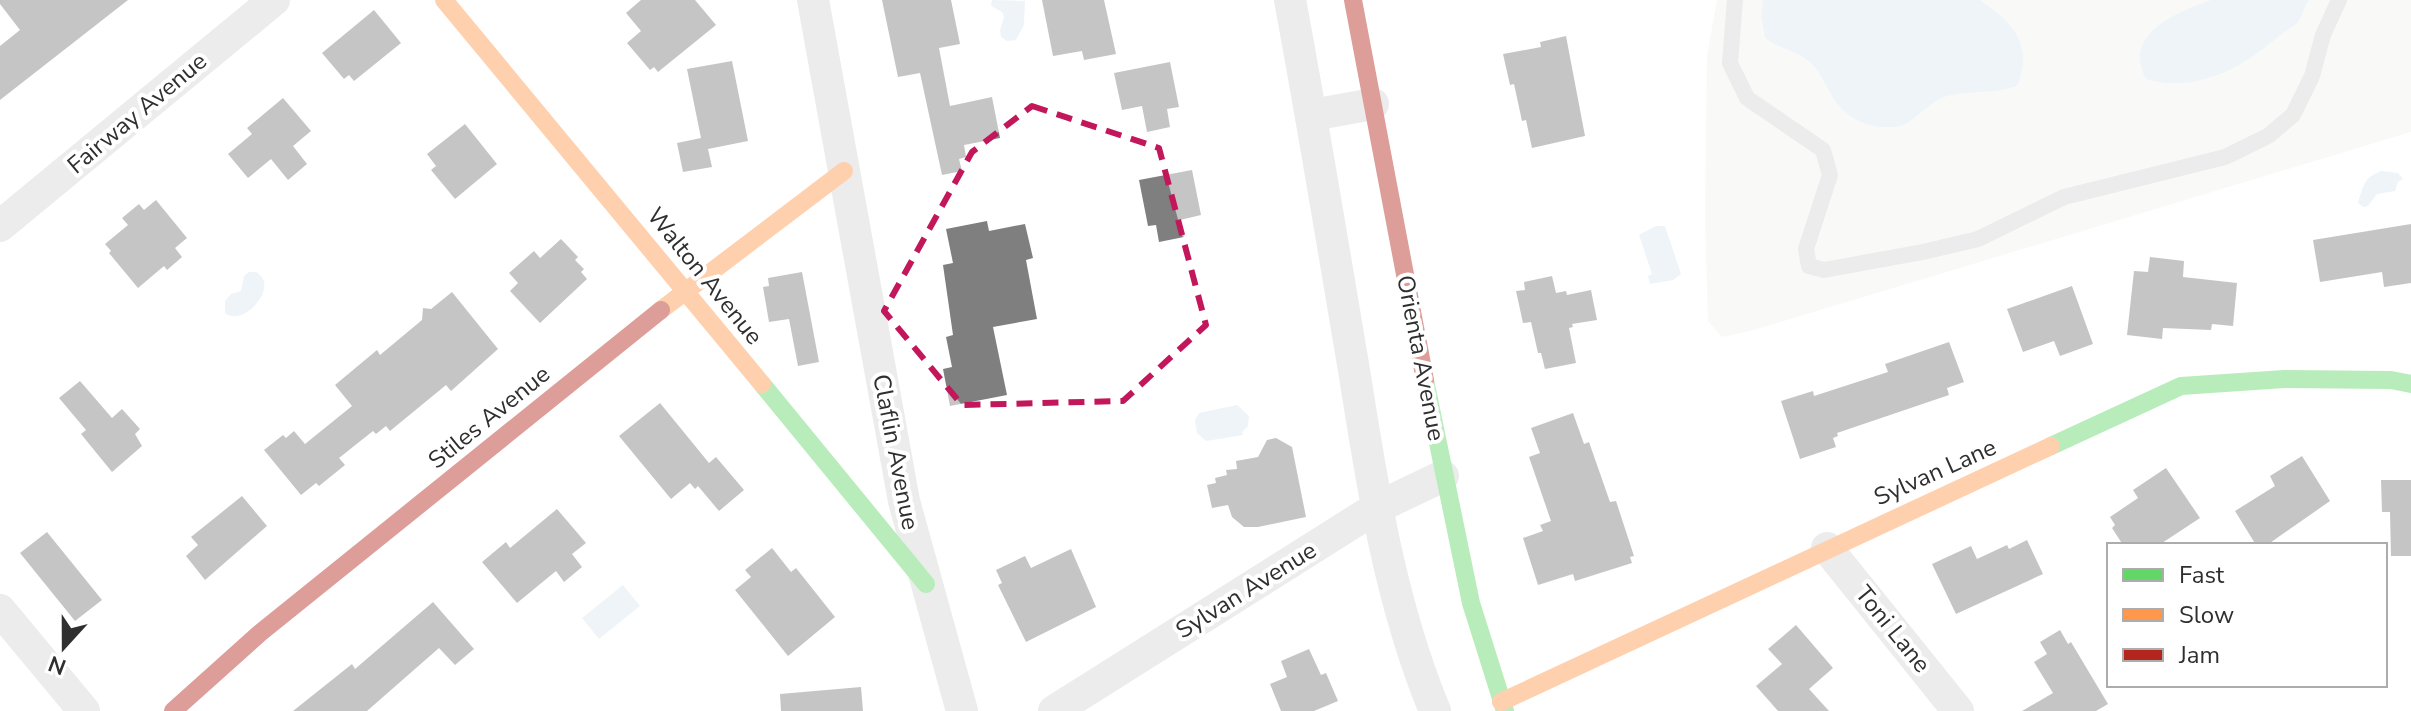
<svg xmlns="http://www.w3.org/2000/svg" width="2411" height="711" font-family="'Nunito Sans',sans-serif">
<rect width="100%" height="100%" fill="#fff"/>
<path fill="#f1f4ed" d="M1717,0h694v132l-657,198 -32,7 -14,-16 -3,-101 2,-165z"/>
<path fill="#dbe7f0" d="M992,0l33,1 -1,24 -8,15 -9,1 -6,-4 -1,-7 4,-13 -2,-5 -11,-6z
M1763,0h217c33,23 54,44 37,86 -25,9 -53,4 -73,11 -15,6 -30,24 -41,28 -24,7 -53,-3 -67,-23 -8,-11 -14,-27 -23,-37 -13,-14 -34,-16 -48,-27l-4,-23z
M2211,0h98c-6,7 -6,16 -11,22 -5,5 -15,10 -20,15 -36,31 -83,57 -132,42 -25,-45 31,-67 65,-79z
M2382,171l16,2 5,6 -5,3 -3,9 -18,3 -9,12 -5,1 -5,-4c5,-16 6,-27 24,-32z
M1656,226h9l16,48 -8,6 -23,4 -2,-8 4,-2 -13,-39z
M249,272h7c3,2 7,5 8,10 4,15 -22,44 -39,31v-12l6,-7 10,-3 3,-15z
M1237,405l12,11 -1,10 -6,6 1,3 -37,6 -9,-8 -2,-13 4,-7z
M623,585l17,21 -41,33 -17,-21z"/>
<path fill="#7f7f7f" d="M0,0h128l-128,100v-54l20,-16 -20,-26z
M641,0h54l21,25 -58,47 -4,-5 -4,3 -23,-27 14,-12 -15,-18z
M882,0h69l9,44 -21,4 11,58 42,-9 8,41 -36,7 2,12 -7,2 3,12 -20,4 -22,-102 -22,4z
M1042,0h62l12,54 -32,6 -2,-9 -29,5z
M374,10l27,33 -47,38 -5,-6 -5,4 -22,-26z
M1566,36l19,100 -53,12 -6,-28 -4,1 -8,-37 -4,1 -7,-31 38,-7 -1,-5z
M732,61l16,80 -40,8 4,18 -29,5 -6,-29 24,-5 -14,-69z
M1170,62l9,45 -12,2 3,18 -23,5 -5,-26 -20,4 -8,-37z
M283,98l28,33 -18,15 14,18 -19,16 -17,-21 -23,19 -20,-24 24,-20 -5,-6z
M465,124l32,40 -42,35 -24,-29 5,-4 -9,-12z
M1192,170l9,45 -21,5 4,17 -25,5 -3,-17 -8,1 -9,-46z
M156,200l31,38 -12,10 7,9 -15,13 -3,-4 -26,22 -29,-35 2,-2 -6,-7 23,-19 -6,-7 17,-14 5,6z
M987,221l2,10 36,-7 8,34 -7,2 11,59 -44,8 14,68 -57,11 -7,-37 9,-2 -6,-30 7,-2 -10,-70 10,-2 -7,-34z
M2411,224v59l-27,4 -2,-15 -62,10 -7,-42z
M561,239l17,18 -3,3 9,9 -3,3 6,7 -47,44 -30,-32 8,-8 -9,-10 25,-22 6,7z
M2150,257l34,4 -1,16 54,6 -4,43 -21,-2 -1,6 -48,-2 -1,11 -35,-4 7,-64 14,1z
M802,272l17,90 -21,4 -9,-47 -20,3 -6,-35 6,-1 -1,-8z
M1552,276l4,17 10,-2 1,4 24,-5 6,30 -25,4 1,3 -4,1 7,35 -31,6 -4,-16h-3l-7,-31 -8,1 -7,-32 9,-1 -1,-8z
M2072,286l21,58 -33,12 -6,-15 -31,11 -16,-43z
M452,292l46,57 -47,42 -5,-6 -56,46 -4,-5 -10,8 -3,-3 -34,27 6,7 -26,21 -3,-3 -15,12 -37,-45 19,-15 3,3 8,-7 11,13 47,-38 -17,-21 42,-35 3,5 42,-35 1,-12 8,1z
M1949,342l15,40 -17,6 2,7 -112,38 1,3 -5,2 3,9 -36,12 -19,-58 32,-10 1,5 74,-24 -3,-8z
M80,381l32,37 10,-9 18,20 -5,5 7,12 -30,26 -31,-38 5,-4 -27,-32z
M660,403l49,60 7,-6 28,33 -25,21 -21,-25 -3,3 -5,-6 -19,16 -52,-63z
M1573,413l11,31 5,-2 21,60 6,-1 18,55 -4,1 2,6 -57,18 -2,-7 -35,11 -15,-47 20,-7 -3,-6 11,-4 -22,-64 11,-4 -9,-25z
M1276,438l16,9 14,70 -48,10h-14l-12,-10 -4,-12 -16,3 -5,-23 9,-2 -1,-5 12,-3 -1,-5 11,-1 -1,-8 22,-4 9,-17z
M2302,456l28,45 -63,44h-11l-21,-34 40,-25 -5,-10z
M2166,468l34,50 -41,27h-36l-11,-17 3,-3 -5,-8 28,-19 -5,-8z
M2381,480h30v76h-20l-1,-44h-8z
M242,496l25,30 -62,54 -19,-24 12,-11 -7,-8z
M557,509l29,34 -14,11 10,13 -18,15 -8,-11 -39,32 -35,-41 24,-20 4,6z
M47,532l55,68 -27,21 -55,-68z
M2027,540l16,34 -87,40 -24,-50 39,-18 6,13 30,-14 2,4z
M772,548l19,24 5,-4 39,49 -47,39 -53,-66 16,-13 -6,-7z
M1071,549l25,58 -70,35 -28,-57 4,-2 -6,-13 29,-14 6,12z
M433,602l41,47 -19,16 -16,-17 -72,63h-74l59,-47 3,5z
M1796,625l37,43 -24,21 20,22h-51l-22,-25 26,-22 -14,-15z
M2060,630l8,14 3,-2 37,62 -12,7h-74l31,-18 -19,-31 13,-8 -7,-12z
M1309,649l12,26 5,-2 12,28 -24,10h-33l-11,-27 17,-7 -6,-16z
M861,687l2,24h-82l-1,-17z"/>
<g fill="none" stroke-linecap="round" stroke-linejoin="round">
<path stroke="#d4d4d4" stroke-width="16" d="M1735,0l-5,63 17,35 76,52 7,25 -24,74 3,17 15,4 99,-18 55,-13 86,-42 161,-40 43,-21 25,-21 19,-39 11,-41 16,-35"/>
<path stroke="#d4d4d4" stroke-width="32" d="M813,0l91,501 58,210
M1290,0c23,123 43,247 64,370 18,115 36,233 81,341
M1312,115l61,-11
M0,226l274,-226
M1827,548l131,163
M0,610l84,101
M1054,711l322,-203 67,-32"/>
<path stroke="#63d668" stroke-width="18" d="M1425,380l46,223 34,108
M762,384l164,200
M2051,446l130,-60 103,-7 107,1 20,4"/>
<path stroke="#ff974d" stroke-width="18" d="M444,0l318,384
M661,310l183,-139
M1501,702l550,-256"/>
<path stroke="#b3261e" stroke-width="18" d="M1353,0l72,380
M173,711l87,-78 401,-323"/>
</g>
<path d="M0 0H2411V711H0ZM1032,106l127,42 47,177 -83,76 -161,4 -78,-94 88,-159z" fill="#fff" fill-opacity=".55" fill-rule="evenodd"/>
<path fill="none" stroke="#c2185b" stroke-width="6" stroke-dasharray="16 10" stroke-linejoin="round" d="M1032,106l127,42 47,177 -83,76 -161,4 -78,-94 88,-159z"/>
<g text-anchor="middle" stroke-width="8" stroke-linejoin="round" paint-order="stroke">
<g font-size="24" fill="#2f2f2f" stroke="#fff">
<text transform="translate(137 113) rotate(-40)" y="8">Fairway Avenue</text>
<text transform="translate(705 276) rotate(51)" y="8">Walton Avenue</text>
<text transform="translate(1421 358) rotate(79)" y="8">Orienta Avenue</text>
<text transform="translate(489 417) rotate(-39)" y="8">Stiles Avenue</text>
<text transform="translate(896 452) rotate(79)" y="8">Claflin Avenue</text>
<text transform="translate(1935 472) rotate(-24)" y="8">Sylvan Lane</text>
<text transform="translate(1246 590) rotate(-32)" y="8">Sylvan Avenue</text>
<text transform="translate(1893 629) rotate(51)" y="8">Toni Lane</text>
</g>
</g>
<rect x="2107" y="543" width="280" height="144" fill="#ffffff" stroke="#acacac" stroke-width="2"/>
<rect x="2123" y="569" width="40" height="12" fill="#63d668" stroke="#acacac" stroke-width="2"/>
<text x="2179" y="583" font-size="24" fill="#2f2f2f">Fast</text>
<rect x="2123" y="609" width="40" height="12" fill="#ff974d" stroke="#acacac" stroke-width="2"/>
<text x="2179" y="623" font-size="24" fill="#2f2f2f">Slow</text>
<rect x="2123" y="649" width="40" height="12" fill="#b3261e" stroke="#acacac" stroke-width="2"/>
<text x="2179" y="663" font-size="24" fill="#2f2f2f">Jam</text>
<g transform="translate(64 647) rotate(201)" stroke="#ffffff" stroke-width="6" paint-order="stroke">
<path d="M0-6L14 30L0 20L-14 30Z" fill="#2f2f2f"/>
<text y="-12" font-size="22" font-weight="bold" text-anchor="middle" fill="#2f2f2f">N</text>
</g>
</svg>
